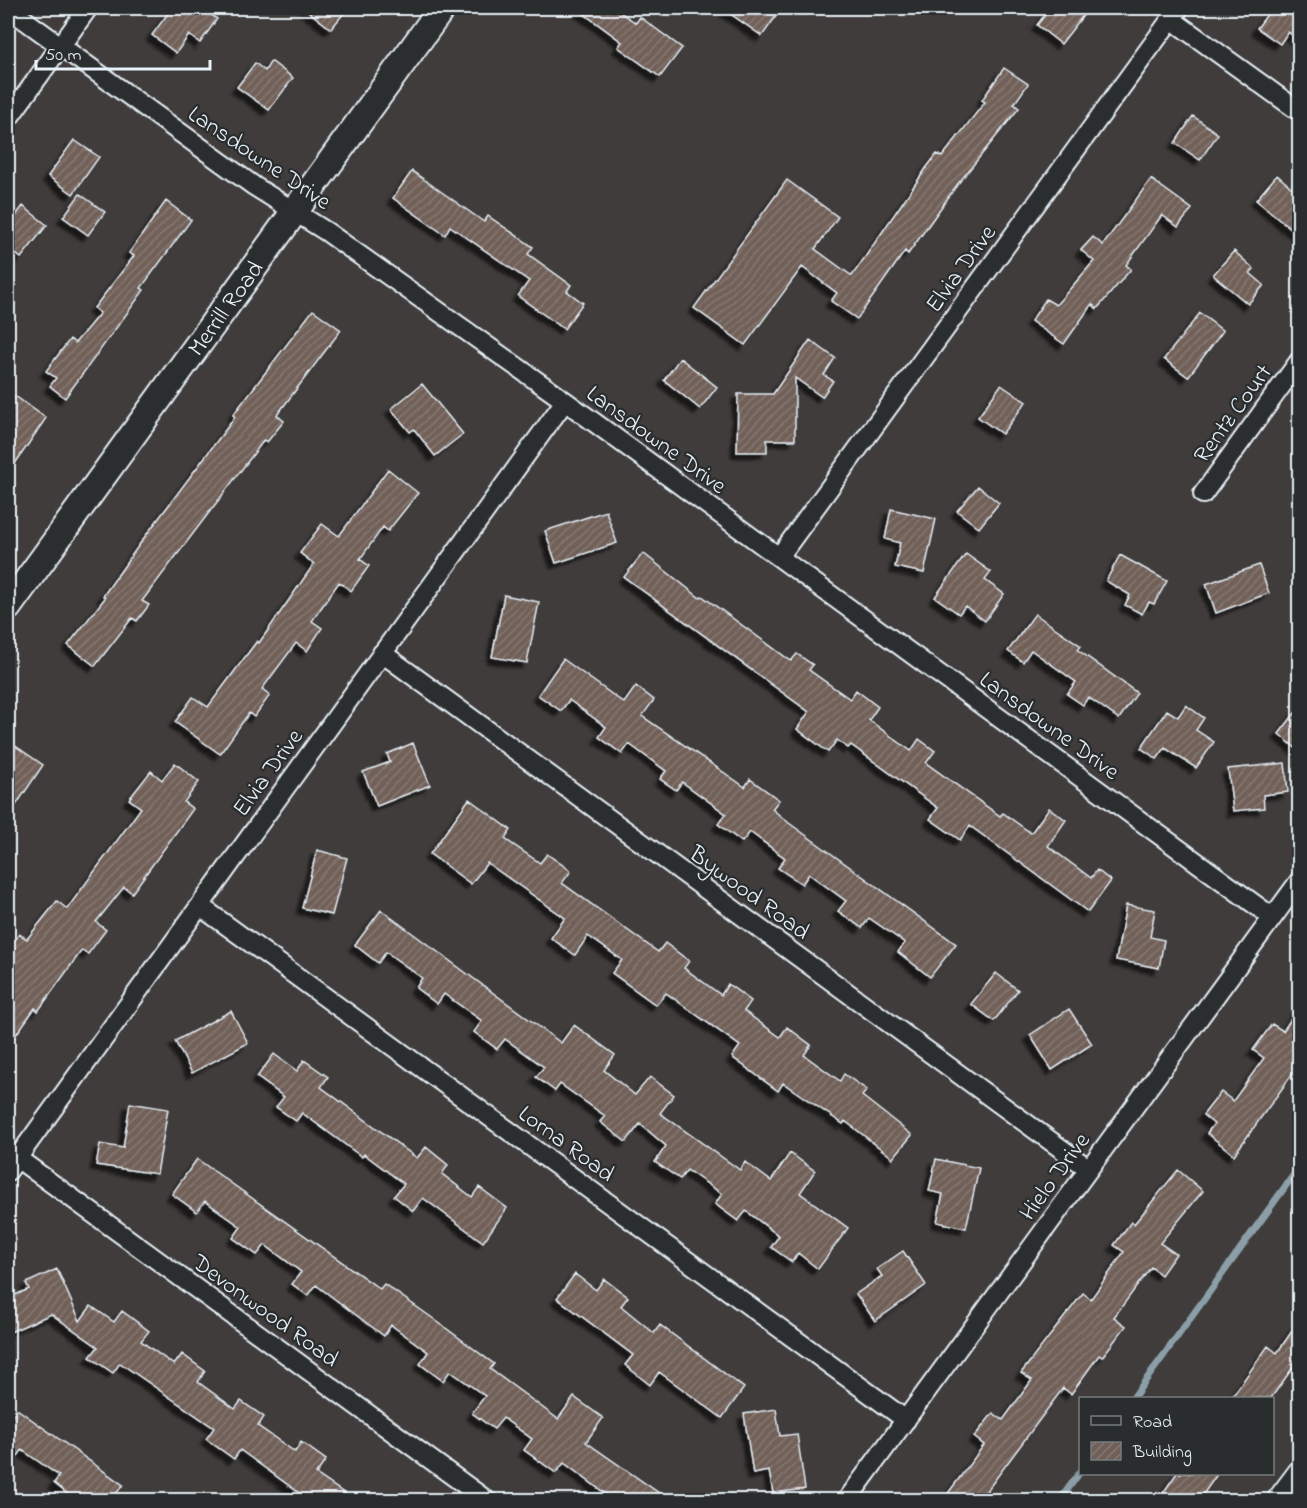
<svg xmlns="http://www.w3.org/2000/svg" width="1307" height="1508" font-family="'Indie Flower',sans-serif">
<defs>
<pattern id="building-hatch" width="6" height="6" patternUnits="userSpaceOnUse" patternTransform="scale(1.5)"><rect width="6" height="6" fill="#716059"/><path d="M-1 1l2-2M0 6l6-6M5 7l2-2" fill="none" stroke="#857772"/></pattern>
<filter id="shadow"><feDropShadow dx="-5.5" dy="5.5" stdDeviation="1.5" flood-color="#0009"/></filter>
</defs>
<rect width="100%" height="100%" fill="#3f3c3b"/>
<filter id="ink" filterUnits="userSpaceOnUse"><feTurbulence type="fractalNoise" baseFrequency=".0167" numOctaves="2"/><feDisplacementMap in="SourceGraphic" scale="12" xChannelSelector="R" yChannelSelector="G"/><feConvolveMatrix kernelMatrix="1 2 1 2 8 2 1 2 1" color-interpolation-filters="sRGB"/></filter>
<g filter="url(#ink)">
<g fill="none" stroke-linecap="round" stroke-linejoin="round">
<path stroke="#8c9fa9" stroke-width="7" d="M1133,1398l167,-232
M1060,1500l20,-28"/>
</g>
<path fill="url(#building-hatch)" stroke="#e8f1f8" stroke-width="1.5" filter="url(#shadow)" d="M172,8h29l16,11 -17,24 -11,-8 -13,18 -24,-18z
M304,8h44l-17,21z
M576,8h38l22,15 4,-6 42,31 -22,29 -42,-30 4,-5z
M722,8h60l-20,28z
M1050,8h39l-28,36 -24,-19z
M1272,8h27v32l-11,-8 -8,12 -23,-16z
M271,61l22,17 -24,32 -32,-23 18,-24 10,8z
M1004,68l24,16 -14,20 5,4 -62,77 -49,69 -3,-3 -48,68 -26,-18 6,-8 -35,-26 -57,78 -51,-37 93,-128 51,37 -23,32 37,27 75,-109 10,-13 5,3 43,-55 -3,-2z
M1193,116l25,18 -18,26 -25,-17z
M74,140l25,17 -26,37 -25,-18z
M412,171l72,51 4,-6 45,31 -5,7 43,31 -4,6 16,12 -19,26 -46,-33 11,-15 -79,-55 -5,9 -52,-37z
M1277,175l22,19v41l-43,-35z
M1151,179l41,30 -14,18 -16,-12 -36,50 5,4 -34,40 -5,-5 -28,40 -33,-23 15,-22 10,6 38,-44 -13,-11 12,-13 10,8z
M80,194l25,18 -17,23 -25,-18z
M166,201l25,19 -50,68 3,2 -79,108 -15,-12 6,-8 -10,-7 24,-32 5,4 25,-30 -6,-5 40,-52 -5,-3z
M23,206l24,19 -26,33 -13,-10v-22z
M1234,251l20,18 -4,4 14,12 -16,19 -35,-29z
M313,310l28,20 -64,85 7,6 -17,21 -3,-2 -122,161 7,4 -12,16 -5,-3 -37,48 -27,-21 37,-47 -2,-2 41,-58 91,-121 -2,-2z
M1200,313l23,18 -35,46 -24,-18z
M810,340l25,18 -11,17 9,6 -11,16 -27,-19v62h-28v12h-30l1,-58h35z
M680,358l37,29 -17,22 -36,-29z
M422,384l41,50 -28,22 -21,-27 -4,3 -19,-23z
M1001,385l25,17 -24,32 -24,-17z
M15,396l31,22 -38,56v-67z
M388,469l30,24 -30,38 -5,-4 -23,32 9,7 -18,25 -12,-9 -27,39 10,7 -15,23 -11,-8 -34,46 8,6 -16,22 -5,-4 -29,41 -45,-32 18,-25 15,10 49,-66 2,2 55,-79 -14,-11 22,-29 17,12z
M978,486l21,17 -20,25 -22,-17z
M891,509l45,10 -12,54 -29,-6 5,-24 -15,-4z
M606,511l11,32 -61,20 -11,-32z
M643,553l57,45 2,-2 89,65 6,-7 16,11 -4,5 41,29 6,-9 22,17 -9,13 42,31 8,-12 16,12 -9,12 74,53 3,-3 28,20 18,-25 17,12 -18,26 43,32 6,-8 14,11 -23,31 -118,-86 -10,14 -30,-21 8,-11 -87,-63 -3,3 -11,-8 -9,12 -31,-23 12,-17 -185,-135z
M966,554l25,18 -6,8 19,14 -19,27 -20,-15 -6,8 -24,-17z
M1120,555l47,26 -13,23 -5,-2 -7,12 -17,-9 5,-10 -24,-14z
M1259,565l10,28 -53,20 -10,-29z
M504,595l35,7 -12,61 -35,-6z
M1035,614l46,32 -3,4 59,43 -18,26 -31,-22 -5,8 -16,-11 9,-12 -45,-32 -8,12 -15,-11z
M563,659l61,44 12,-17 18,14 -12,16 103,71 5,-8 29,21 -7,9 17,14 167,121 -26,33 -32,-25 7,-9 -36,-25 -7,10 -24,-17 8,-10 -37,-27 -7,10 -24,-16 7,-10 -35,-26 -8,10 -24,-18 8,-10 -44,-32 -6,8 -16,-11 6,-8 -37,-27 -7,10 -23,-17 7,-10 -37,-27 -8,11 -23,-16z
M1186,705l18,13 -8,12 18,12 -18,26 -31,-20 -8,11 -16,-11 26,-38 11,7z
M1299,708v43l-20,-17z
M413,743l17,42 -53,21 -14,-34 27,-10 -3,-8z
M14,745l29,20 -35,52v-62z
M175,763l24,19 -15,20 9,7 -61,84 -8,-6 -28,35 10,8 -18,24 -6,-4 -44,61 -3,-3 -27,38v-96l11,-16 8,5 30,-38 10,8 74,-101 -12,-9 22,-28 11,9z
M1285,763l3,29 -25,3 1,13 -31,3 -5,-42z
M469,799l42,31 -6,9 35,24 7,-9 24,17 -9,12 96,69 7,-9 24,18 -5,7 37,27 7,-11 23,17 -7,10 36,26 7,-10 24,18 -7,10 36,26 4,-7 23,16 -5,6 50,39 -19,23 -48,-37 -2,3 -60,-41 -5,8 -46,-34 8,-11 -74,-53 -10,12 -44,-32 10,-13 -34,-24 -13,19 -24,-17 14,-20 -78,-55 -16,21 -41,-30z
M317,850l30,8 -15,57 -30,-7z
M1126,905l29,5 -5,27 14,3 -5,28 -43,-8z
M381,910l180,133 13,-18 41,30 -11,15 31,25 15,-18 24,18 -14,18 80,57 5,-8 26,19 19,-28 25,18 -15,22 48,35 -30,41 -20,-16 -6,9 -21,-15 8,-11 -33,-25 -8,10 -23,-17 7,-10 -35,-24 -7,9 -25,-17 11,-16 -26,-22 -14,18 -26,-20 5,-6 -45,-32 -5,7 -19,-14 8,-10 -39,-28 -8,10 -23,-17 8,-11 -38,-27 -7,10 -21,-16 6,-10 -36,-26 -8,11 -23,-18z
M996,973l22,17 -24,31 -23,-17z
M1299,1007v58l-65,90 -27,-22 7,-9 -11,-9 18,-23 12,9 31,-43 -11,-8 19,-26 11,7z
M1069,1009l23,35 -40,26 -22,-35z
M231,1011l17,32 -56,30 -17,-32z
M274,1054l23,17 7,-11 24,17 -7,10 96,71 9,-11 22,18 -6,9 30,23 7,-10 28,21 -24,34 -60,-44 -10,13 -19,-15 10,-12 -40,-30 -2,3 -60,-44 -6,8 -20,-14 8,-10 -27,-20z
M130,1103l38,6 -11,65 -61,-9 4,-21 23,4z
M197,1159l183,130 4,-5 47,33 63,47 -4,5 68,50 16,-22 29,21 -17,24 83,58h-55l-50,-37 -8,10 -32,-23 8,-11 -29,-21 -9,11 -22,-16 13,-17 -35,-25 -7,10 -23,-17 8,-12 -37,-27 -7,11 -68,-51 -8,11 -16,-12 9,-12 -36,-27 -8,10 -24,-17 8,-11 -36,-26 -8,11 -25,-18z
M936,1159l43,9 -13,60 -29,-6 6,-28 -14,-3z
M1178,1170l25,21 -43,52 16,11 -15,21 -10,-8 -37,50 12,9 -24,31 -3,-2 -28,39 -8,-6 -83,112h-37l41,-55 -10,-8 19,-24 10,7 29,-40 -11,-7 62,-80 8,6 33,-47 -10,-7 17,-23 3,2z
M903,1251l23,34 -51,36 -19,-27 26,-18 -5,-7z
M57,1269l23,52 11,-15 23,16 8,-11 27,20 -8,10 33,24 8,-11 23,17 -7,11 37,27 6,-8 23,16 -6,9 37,26 6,-10 25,18 -10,14 38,26h-45l-69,-50 -6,9 -28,-20 8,-11 -94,-65 -7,10 -23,-16 8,-10 -47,-33 -43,19v-35l21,-9 -3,-6z
M575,1274l21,16 8,-11 24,18 -7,9 33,27 6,-8 84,63 -22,30 -63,-46 -9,13 -25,-20 8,-10 -76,-57z
M1299,1321v38l-28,39h-40l37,-52 9,7z
M17,1409l106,76 -12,15h-36l-21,-17 5,-7 -37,-26 -14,21v-49z
M776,1409l4,27 17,-2 8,55 -32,4 -4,-22 -16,3 -9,-60z
M1177,1473h41l-19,27h-41z"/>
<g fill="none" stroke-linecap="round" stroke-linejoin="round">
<g stroke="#e8f1f8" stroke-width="22">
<path id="minor" d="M8,8l246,178 73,46 238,169 707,516
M1171,19l129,93
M8,119l80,-111
M1203,494l97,-134
M779,557l400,-549
M382,653l707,516
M200,906l706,514
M17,1158l469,342
M8,1171l557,-770
M847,1500l453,-620
M1276,1500l24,-32"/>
</g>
<g stroke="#e8f1f8" stroke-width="30">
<path id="secondary" d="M8,607l434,-599"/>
</g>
<use href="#minor" stroke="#2a2d2e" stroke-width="18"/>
<use href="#secondary" stroke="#2a2d2e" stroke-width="26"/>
</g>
</g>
<g text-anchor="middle" stroke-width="4.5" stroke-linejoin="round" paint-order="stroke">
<g font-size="24" fill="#e8f1f8" stroke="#2a2d2e">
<text transform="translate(260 157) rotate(34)" y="8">Lansdowne Drive</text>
<text transform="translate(960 268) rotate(-54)" y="8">Elvia Drive</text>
<text transform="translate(225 308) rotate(-54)" y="8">Merrill Road</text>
<text transform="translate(1232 413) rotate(-54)" y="8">Rentz Court</text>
<text transform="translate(657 439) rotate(36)" y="8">Lansdowne Drive</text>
<text transform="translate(1050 725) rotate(36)" y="8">Lansdowne Drive</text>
<text transform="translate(267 772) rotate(-54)" y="8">Elvia Drive</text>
<text transform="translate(750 892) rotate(36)" y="8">Bywood Road</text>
<text transform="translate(567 1143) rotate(36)" y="8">Lorna Road</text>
<text transform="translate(1054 1176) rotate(-54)" y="8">Hielo Drive</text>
<text transform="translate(266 1310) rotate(36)" y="8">Devonwood Road</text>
</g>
</g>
<rect width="1307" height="1508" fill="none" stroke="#2a2d2e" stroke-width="30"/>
<rect x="15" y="15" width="1277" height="1478" fill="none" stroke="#e8f1f8" stroke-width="2" filter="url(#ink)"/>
<rect x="1079" y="1397" width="195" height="78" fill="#2a2d2e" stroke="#767b7f" stroke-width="1.5"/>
<rect x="1091" y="1416" width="30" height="9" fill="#2a2d2e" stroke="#767b7f" stroke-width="1.5"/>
<text x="1133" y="1427" font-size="18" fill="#e8f1f8">Road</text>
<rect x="1091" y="1442" width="30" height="18" fill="url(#building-hatch)" stroke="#767b7f" stroke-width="1.5"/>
<text x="1133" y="1457" font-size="18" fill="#e8f1f8">Building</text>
<path d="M36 60v9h174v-9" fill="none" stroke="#e8f1f8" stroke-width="3"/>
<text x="45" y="60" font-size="18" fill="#e8f1f8" stroke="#2a2d2e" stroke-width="4.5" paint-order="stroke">50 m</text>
</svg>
